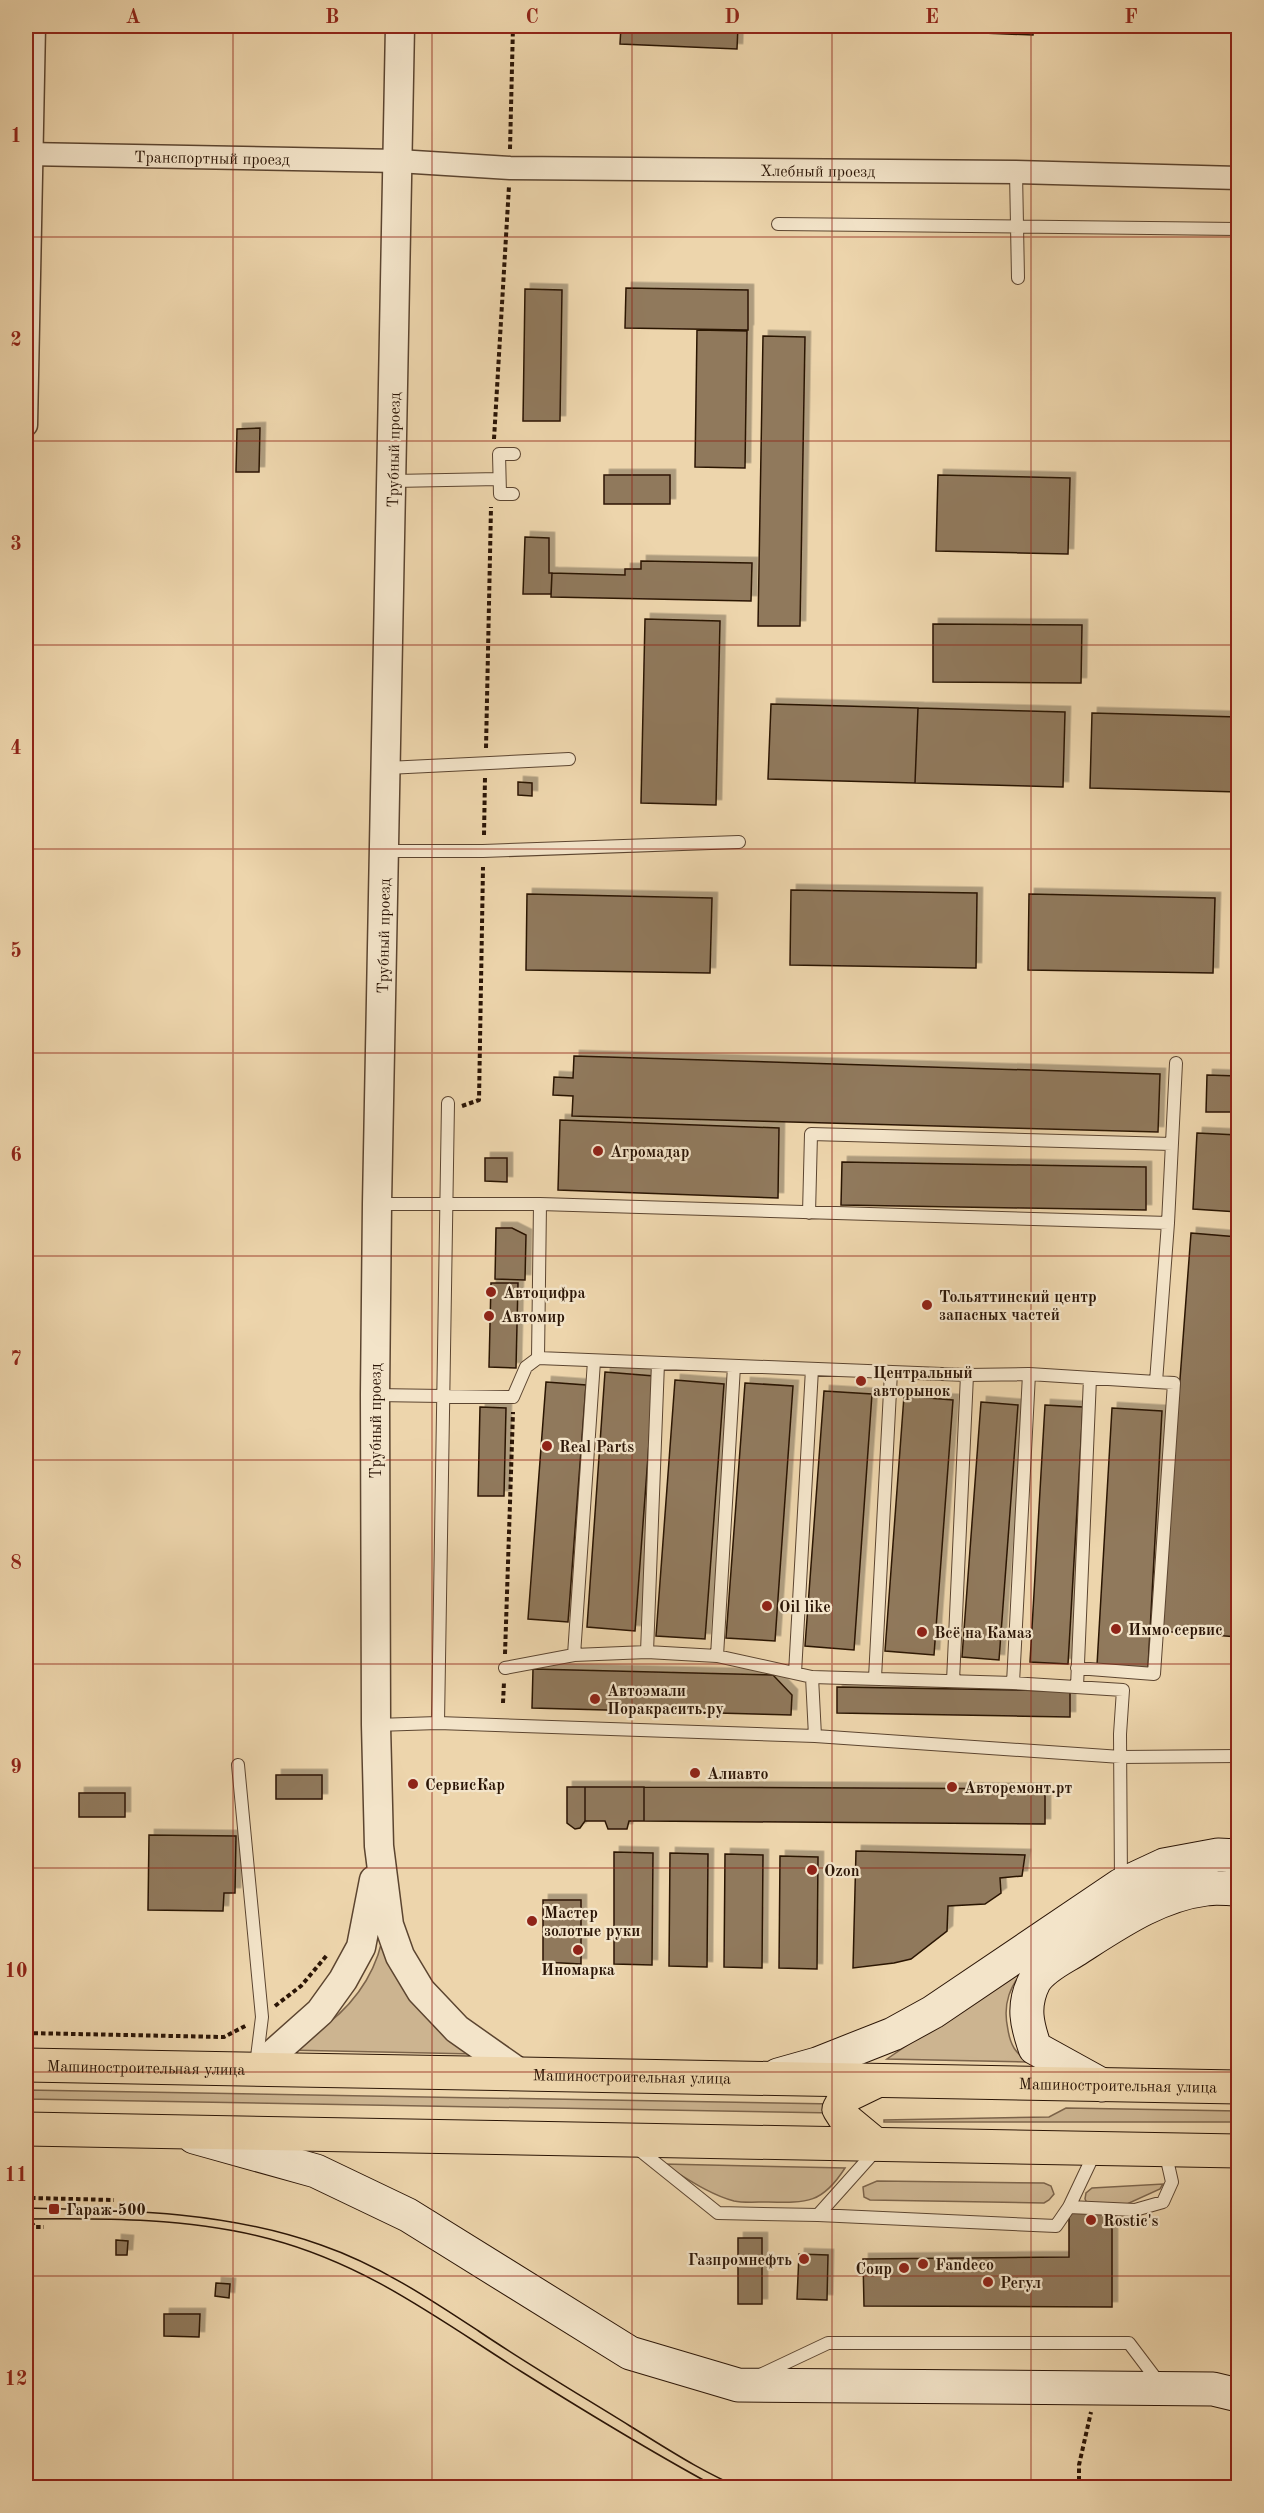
<svg xmlns="http://www.w3.org/2000/svg" width="1264" height="2513" font-family="'Old Standard TT',serif">
<defs>
<filter id="shadow"><feDropShadow dx="5.5" dy="-5.5" stdDeviation="0" flood-color="#0004"/></filter>
</defs>
<rect width="100%" height="100%" fill="#edd5ac"/>
<filter id="stains"><feTurbulence type="fractalNoise" baseFrequency=".00333" numOctaves="4"/><feColorMatrix values="0 0 0 0 .2 0 0 0 0 .09 0 0 0 0 .02 0 0 0 .5 -.17"/></filter>
<radialGradient id="worn" r=".72"><stop offset=".6" stop-color="#630" stop-opacity="0"/><stop offset="1" stop-color="#630" stop-opacity=".3"/></radialGradient>
<path fill="#ccb490" stroke="#7c644b" stroke-width="1.5" d="M382,1941l93,113 -189,-4c46,-23 84,-58 96,-109z
M1027,1963l1,2c-18,20 -26,38 -20,65 1,6 3,13 6,18 3,5 9,10 13,14l-140,-3z
M26,2090l808,14v9l-808,-14z
M1066,2108l172,3v11h-354v-2l165,-3z
M663,2164l182,4c-23,36 -38,35 -79,34 -10,0 -23,1 -32,-1 -26,-7 -49,-24 -71,-37z
M877,2181l167,2 7,3 3,8 -5,6 -5,3 -174,-3 -6,-3 -1,-10z
M1163,2184l-3,5 -33,15 -40,-1 -2,-4 1,-6 6,-5z"/>
<path fill="#90795c" stroke="#2b1506" stroke-width="1.5" filter="url(#shadow)" d="M621,26h117l-1,23 -117,-5z
M888,26h146l-1,9 -145,-6z
M626,288l122,2v40l-123,-2z
M525,289l37,1 -2,131h-37z
M697,330l50,1 -2,137 -50,-1z
M763,336l42,1 -5,289h-42z
M260,428l-1,44h-23l1,-43z
M604,475h66v29h-66z
M938,475l132,3 -2,76 -132,-3z
M525,537l24,1v35h3l-1,21h-28z
M641,561l111,2 -1,38 -200,-4 1,-24 73,2v-6h16z
M645,619l75,2 -4,184 -75,-2z
M933,624l149,1 -1,58 -148,-1z
M771,704l147,4 -3,75 -147,-4z
M918,708l147,4 -2,75 -148,-4z
M1092,713l146,4v75l-148,-4z
M518,782l14,1v13l-14,-1z
M791,890l186,3 -1,75 -186,-3z
M527,894l185,4 -2,75 -184,-3z
M1029,894l186,4 -2,75 -185,-3z
M574,1056l586,18 -2,58 -586,-16 1,-20 -20,-1 1,-18 19,1z
M1207,1075l31,1v36h-32z
M560,1120l219,8 -1,70 -220,-8z
M1197,1133l41,2v77l-45,-3z
M485,1158h22v24l-22,-1z
M842,1162l304,5v43l-305,-5z
M496,1228h16l14,7 -1,45 -30,-1z
M1191,1233l47,4v400l-77,-6z
M491,1283h27l-2,85 -27,-1z
M605,1372l49,4 -19,255 -48,-4z
M675,1380l49,4 -19,255 -49,-3z
M546,1382l40,3 -18,237 -40,-3z
M745,1383l48,3 -18,255 -49,-3z
M824,1391l48,3 -18,256 -49,-4z
M904,1396l49,4 -19,255 -49,-4z
M981,1402l37,3 -19,255 -37,-3z
M1045,1405l38,2 -15,257 -38,-2z
M480,1407l26,1 -2,88h-26z
M1112,1408l50,3 -14,257 -51,-3z
M533,1669l240,6 19,20 -1,20 -259,-7z
M837,1687l233,4v26l-233,-4z
M276,1775h46v24h-46z
M567,1787h18v34l-5,7 -5,1 -8,-6z
M585,1787h59v34h-15l-2,8h-19l-3,-8h-20z
M644,1787l401,2v35l-401,-3z
M79,1793h46v24h-46z
M149,1835l87,1 -1,57h-11l-1,18 -75,-1z
M856,1851l169,4 -3,21 -22,2 1,15 -16,11 -37,2 -1,25 -36,28 -17,4 -41,5z
M614,1852l39,1 -1,112 -38,-1z
M670,1853l38,1 -1,113 -38,-1z
M725,1854l38,1 -1,113 -38,-1z
M780,1856l38,1 -1,112 -38,-1z
M543,1900h38v64l-38,-2z
M1069,2212h43v95l-248,-1 -1,-47 206,-2z
M738,2238h24v66h-24z
M116,2240l12,1 -1,14h-11z
M799,2254l29,1 -1,45 -30,-1z
M216,2283l14,1 -1,14 -14,-2z
M164,2314h36l-1,23 -35,-1z"/>
<g fill="none" stroke-linecap="round" stroke-linejoin="round">
<g stroke="#5c4530" stroke-width="14">
<path id="service" d="M1016,172l2,106
M778,224l460,5
M393,481l106,-2
M513,494h-13l-1,-40h15
M387,768l182,-9
M385,851h98l256,-9
M448,1103l-10,620 377,13 306,21 117,-1
M377,1204h163l628,19
M809,1213l2,-79 361,10
M538,1358l2,-154
M375,1395l138,2 13,-30 12,-9 429,17 62,-1 127,8
M647,1652l11,-289
M574,1655l20,-294
M717,1656l17,-290
M505,1668l69,-13 73,-3 70,4 95,21 201,6 110,7 -3,44 1,150
M1077,1668l77,6 20,-291 -18,-1 12,-159 8,-160
M795,1673l17,-304
M812,1677l3,59
M875,1678l16,-306
M953,1681l14,-306
M1013,1683l16,-309
M1077,1687l13,-309
M376,1725l62,-2
M238,1765l24,252 -6,48
M637,2148l81,65 100,2 238,11 13,-19 26,-55
M1069,2207l66,3 28,-8 9,-20 -7,-31
M818,2215l59,-66
M758,2376l70,-33h301l31,41"/>
</g>
<g stroke="#5c4530" stroke-width="25">
<g id="minor">
<path id="s1" d="M26,154l372,7 112,7 506,4 222,6"/>
<path d="M26,425l8,-399"/>
</g>
</g>
<g stroke="#5c4530" stroke-width="31">
<path id="tertiary" d="M400,26l-23,1178 -2,191 1,330 3,121 10,79 11,31 21,35 36,38 64,45
M256,2069l64,-57 23,-32 18,-33 13,-67"/>
</g>
<g stroke="#2b1506" stroke-width="35">
<path id="secondary" d="M778,2075l39,-11 76,-30 40,-22 188,-127 43,-20 54,-10 20,1
M1102,2085l-67,-37c-8,-23 -13,-42 -1,-66 8,-14 27,-23 40,-31 41,-26 83,-56 132,-62 10,-2 22,0 32,0
M194,2137l122,34 92,44 222,138 108,32 475,4 25,6"/>
</g>
<g stroke="#2b1506" stroke-width="35">
<g id="primary">
<path id="s2" d="M26,2065l1212,22"/>
<path d="M26,2129l1212,22"/>
<path d="M875,2144l-29,-24 -7,-11 7,-13 31,-15"/>
</g>
</g>
<path stroke="#2b1506" stroke-width="4" stroke-dasharray="4.5 3" stroke-linecap="butt" d="M510,149l3,-123
M494,439l15,-253
M486,748l5,-241
M484,835l1,-58
M462,1106l17,-6 4,-233
M505,1654l8,-242
M503,1703l1,-21
M275,2006l26,-20 26,-31
M26,2033l198,4 23,-12
M31,2198l83,2
M31,2222l4,5h9
M26,2223l5,-1 1,-68
M1079,2488v-23l12,-53"/>
<use href="#service" stroke="#f3e4c9" stroke-width="12"/>
<use href="#minor" stroke="#f3e4c9" stroke-width="22"/>
<use href="#tertiary" stroke="#f3e4c9" stroke-width="28"/>
<use href="#secondary" stroke="#f3e4c9" stroke-width="33"/>
<use href="#primary" stroke="#edd5ac" stroke-width="33"/>
<path stroke="#2b1506" stroke-width="1.5" d="M26,2208c100,2 200,3 295,37 58,20 109,54 159,87 49,33 100,63 150,94 36,22 72,46 111,62
M26,2219c80,-1 166,-1 244,20 98,26 168,80 252,133 64,40 129,80 196,116"/>
</g>
<path fill="none" stroke="#8f2418" stroke-width="1.5" stroke-opacity="0.55" d="M233,26v2462M432,26v2462M632,26v2462M832,26v2462M1031,26v2462M26,237h1212M26,441h1212M26,645h1212M26,849h1212M26,1053h1212M26,1256h1212M26,1460h1212M26,1664h1212M26,1868h1212M26,2072h1212M26,2276h1212"/>
<g fill="#8f2418" stroke="#f3e4c9" stroke-width="2">
<circle cx="598" cy="1151" r="6"/>
<circle cx="491" cy="1292" r="6"/>
<circle cx="927" cy="1305" r="6"/>
<circle cx="489" cy="1316" r="6"/>
<circle cx="861" cy="1381" r="6"/>
<circle cx="547" cy="1446" r="6"/>
<circle cx="767" cy="1606" r="6"/>
<circle cx="1116" cy="1629" r="6"/>
<circle cx="922" cy="1632" r="6"/>
<circle cx="595" cy="1699" r="6"/>
<circle cx="695" cy="1773" r="6"/>
<circle cx="413" cy="1784" r="6"/>
<circle cx="952" cy="1787" r="6"/>
<circle cx="812" cy="1870" r="6"/>
<circle cx="532" cy="1921" r="6"/>
<circle cx="578" cy="1950" r="6"/>
<rect x="48" y="2203" width="12" height="12" rx="3"/>
<circle cx="1091" cy="2220" r="6"/>
<circle cx="804" cy="2259" r="6"/>
<circle cx="923" cy="2264" r="6"/>
<circle cx="904" cy="2268" r="6"/>
<circle cx="988" cy="2282" r="6"/>
</g>
<g text-anchor="middle" stroke-width="4.5" stroke-linejoin="round" paint-order="stroke">
<g font-size="16" fill="#2b1506" stroke="#f3e4c9">
<text dy="6" stroke="none"><textPath href="#s1" startOffset="186">Транспортный проезд</textPath></text>
<text dy="6" stroke="none"><textPath href="#s1" startOffset="792">Хлебный проезд</textPath></text>
<text transform="translate(393 450) rotate(-89)" y="6">Трубный проезд</text>
<text transform="translate(383 936) rotate(-89)" y="6">Трубный проезд</text>
<text transform="translate(375 1421) rotate(-90)" y="6">Трубный проезд</text>
<text dy="6" stroke="none"><textPath href="#s2" startOffset="120">Машиностроительная улица</textPath></text>
<text dy="6" stroke="none"><textPath href="#s2" startOffset="606">Машиностроительная улица</textPath></text>
<text dy="6" stroke="none"><textPath href="#s2" startOffset="1092">Машиностроительная улица</textPath></text>
</g>
<g font-size="16" font-weight="bold" fill="#2b1506" stroke="#f3e4c9" text-anchor="start">
<text x="610" y="1157">Агромадар</text>
<text x="503" y="1298">Автоцифра</text>
<text x="939" y="1302">Тольяттинский центр<tspan x="939" dy="18">запасных частей</tspan></text>
<text x="501" y="1322">Автомир</text>
<text x="873" y="1378">Центральный<tspan x="873" dy="18">авторынок</tspan></text>
<text x="559" y="1452">Real Parts</text>
<text x="779" y="1612">Oil like</text>
<text x="1128" y="1635">Иммо сервис</text>
<text x="934" y="1638">Всё на Камаз</text>
<text x="607" y="1696">Автоэмали<tspan x="607" dy="18">Поракрасить.ру</tspan></text>
<text x="707" y="1779">Алиавто</text>
<text x="425" y="1790">СервисКар</text>
<text x="964" y="1793">Авторемонт.рт</text>
<text x="824" y="1876">Ozon</text>
<text x="544" y="1918">Мастер<tspan x="544" dy="18">золотые руки</tspan></text>
<text x="578" y="1975" text-anchor="middle">Иномарка</text>
<text x="66" y="2215">Гараж-500</text>
<text x="1103" y="2226">Rostic's</text>
<text x="792" y="2265" text-anchor="end">Газпромнефть</text>
<text x="935" y="2270">Fandeco</text>
<text x="892" y="2274" text-anchor="end">Соир</text>
<text x="1000" y="2288">Регул</text>
</g>
</g>
<rect width="1264" height="2513" fill="none" stroke="#edd5ac" stroke-width="66"/>
<rect x="33" y="33" width="1198" height="2447" fill="none" stroke="#8f2418" stroke-width="2"/>
<g font-size="20" text-anchor="middle" font-weight="bold" fill="#8f2418">
<text x="133" y="23">A</text>
<text x="332" y="23">B</text>
<text x="532" y="23">C</text>
<text x="732" y="23">D</text>
<text x="932" y="23">E</text>
<text x="1131" y="23">F</text>
<text x="16" y="142">1</text>
<text x="16" y="346">2</text>
<text x="16" y="550">3</text>
<text x="16" y="754">4</text>
<text x="16" y="957">5</text>
<text x="16" y="1161">6</text>
<text x="16" y="1365">7</text>
<text x="16" y="1569">8</text>
<text x="16" y="1773">9</text>
<text x="16" y="1977">10</text>
<text x="16" y="2181">11</text>
<text x="16" y="2385">12</text>
</g>
<rect width="100%" height="100%" filter="url(#stains)"/>
<rect width="100%" height="100%" fill="url(#worn)"/>
</svg>
